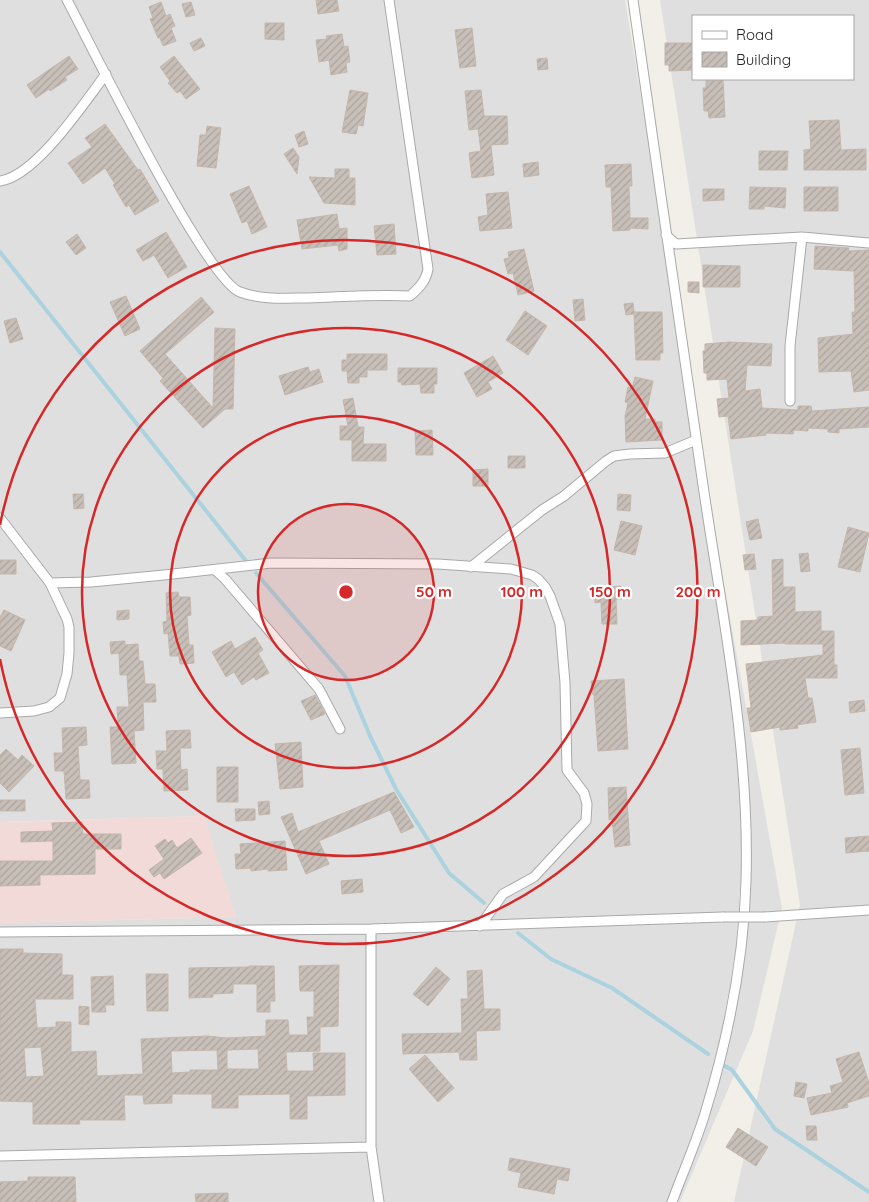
<svg xmlns="http://www.w3.org/2000/svg" width="869" height="1202" font-family="Quicksand,sans-serif">
<defs>
<pattern id="building-hatch" width="6" height="6" patternUnits="userSpaceOnUse" patternTransform="scale(1.25)"><rect width="6" height="6" fill="#c7bfb8"/><path d="M-1 1l2-2M0 6l6-6M5 7l2-2" fill="none" stroke="#aba49e"/></pattern>
</defs>
<rect width="100%" height="100%" fill="#f2efe9"/>
<path fill="#e0dfdf" fill-rule="evenodd" d="M0,0h625l79,472 78,436 -29,123 -73,171h-680v-279l236,-6 -33,-101 -203,6z
M660,0h209v1202h-135l66,-297zM693,16h160v63h-160z"/>
<path fill="#f2dad9" d="M204,816l32,101 -236,6v-101z"/>
<g fill="none" stroke-linecap="round" stroke-linejoin="round">
<path stroke="#aad3df" stroke-width="4" d="M0,252l246,309
M256,573l89,103 25,60 26,53 53,84 35,30
M518,933l33,26 61,29 96,66
M725,1066l7,4 43,59 94,63"/>
</g>
<path fill="url(#building-hatch)" stroke="#c4b6ab" fill-rule="evenodd" d="M316,0h21l2,11 -21,3z
M161,2l5,14 4,-2 5,12 -4,2 5,13 -13,5 -3,-8h-2l-8,-19 3,-1 -4,-11z
M191,2l4,13 -9,2 -4,-13z
M265,23h19v17l-19,-1z
M472,28l4,38 -16,2 -5,-38z
M342,34l2,13 4,-1 2,16 -4,1 1,9 -16,3 -2,-15 -10,2 -3,-22 11,-1 -1,-3z
M201,38l4,8 -11,5 -4,-8z
M665,43h28v27l-24,1v-6h-4z
M69,56l9,13 -13,8 2,3 -17,11 -1,-2 -13,9 -9,-13z
M174,56l26,33 -14,10 -6,-8 -3,2 -9,-10 2,-2 -10,-14z
M547,58l1,11 -10,1 -1,-11z
M723,80l2,37 -16,1 -1,-7h-4l-1,-23h3v-7z
M350,90l18,3 -5,33 -5,-1 -2,9 -14,-2z
M481,90l3,26h23l1,28 -17,1 3,30 -22,3 -3,-25 12,-2 -3,-22 -9,1 -4,-39z
M839,120l2,30 25,-1v21h-62v-20l7,-1 -2,-28z
M105,124l33,46 2,-1 19,32 -24,14 -6,-10 -3,2 -13,-22 2,-1 -10,-16 -22,16 -15,-21 24,-16 -7,-9z
M207,126l14,2 -5,40 -19,-2 3,-31h6z
M304,131l4,13 -9,3 -4,-12z
M293,148l6,9 -2,17 -13,-20z
M759,151h29l-1,19h-28z
M538,162l1,13 -15,2 -1,-13z
M631,164l1,22h-3l1,32h18v11l-18,-1v2l-17,1 -2,-44h-5l-1,-22z
M335,169h14v9h6v27l-31,-2 -15,-26 26,1z
M249,186l18,41 -15,7 -5,-13 -5,2 -12,-29z
M750,187l36,1 -1,20 -21,-2v3h-15z
M804,187h34v24h-34z
M703,189h21v11l-21,1z
M508,192l4,36 -32,3 -2,-14 10,-2 -2,-21z
M337,214l2,15 8,-1v21l-8,2 -1,-6 -36,4 -5,-29z
M394,224l2,30 -19,1 -3,-29z
M166,232l21,35 -19,11 -14,-23 -11,6 -7,-11z
M77,234l9,14 -10,7 -10,-13z
M815,246l34,2 -1,3 21,-1v140l-15,2 -3,-21 -32,1 -1,-34 35,-4 -1,-22h3l-1,-39v-2l-40,-2z
M524,249l10,42 -16,4 -5,-22 -5,1 -4,-15 5,-1 -1,-6z
M703,265l37,1v21h-37z
M688,282h11v11l-11,-1z
M126,296l14,33 -15,7 -15,-34z
M201,297l13,15 -49,42 48,54 2,-80 20,1 -2,80h-8l-22,19 -43,-47 3,-3 -23,-27z
M583,299l2,21 -10,1 -2,-21z
M633,303l1,9h28l1,41h-3v7h-24l-2,-46 -8,1 -2,-11z
M525,311l22,15 -19,29 -22,-15z
M16,318l7,21 -13,4 -6,-22z
M730,342l42,2 -1,22 -24,-1 -2,26 15,-2 2,19 36,2v-4h13l1,5 57,-4v20l-30,2v4l-11,-1v-3l-20,-1v3l-14,-1 -1,4 -28,-1 1,2 -35,4 -3,-23 -9,1 -2,-18 12,-1 -2,-19 -20,1v-7h-3l-1,-22h2v-7z
M347,354h40v16h-20v7h-8v6h-11l-1,-12h-5v-11h5z
M493,356l10,17 -15,9 4,7 -15,8 -13,-24z
M308,367l2,5 9,-3 4,13 -38,13 -6,-19z
M398,368h39v16h-3v9h-13l-1,-9 -18,1 -1,-3h-3z
M635,377l18,4 -8,38h10v3h7v18l-36,2 -1,-26 3,-13 -3,-1 3,-15 4,1z
M353,398l5,29h6l-1,17h23v17h-34v-21h-12v-14h8l-5,-26z
M432,430l1,25h-17l-1,-24z
M508,456h17v12h-17z
M488,469v17h-15v-16z
M73,494h10l1,14 -10,1z
M618,494l13,1 -1,16 -13,-1z
M758,519l4,19 -12,2 -4,-18z
M621,521l21,5 -7,29 -21,-5z
M848,527l21,6 -9,39 -22,-5z
M808,553l2,18 -9,1 -2,-18z
M754,554l2,15 -11,1 -2,-15z
M783,559v28h12v25l26,-1v20h13v34h3v13h-32l3,20h4l4,24 -19,3 1,3 -18,2v-3l-29,5 -4,-24h4l-5,-44 77,-9v-11h-38v-1l-44,2v-24l17,-1v-3l15,-1 -1,-56z
M0,560h16v14h-16z
M621,586l1,13h-6l1,25h-15l-1,-22 -6,1 -1,-15z
M178,592l1,5h11l1,18 -4,1 2,29h4l1,18 -14,1 -1,-8h-9l-2,-23 -4,1 -1,-12 4,-1 -1,-28z
M4,610l21,10 -14,31 -11,-5v-29z
M129,610v9l-12,1v-9z
M255,637l8,13 -5,3 11,20 -13,7 -2,-3 -12,8 -8,-13 -8,5 -14,-25 19,-11 4,8z
M125,641v4l13,-1 1,17h4l2,23h10l1,18h-13l1,28 -10,1 2,32 -24,1 -2,-37h8l-1,-20h12l-2,-32h-7l-1,-22 -8,1 -1,-12z
M624,679l4,70 -30,2 -4,-57h-2l-1,-13z
M315,695l10,19 -14,6 -10,-19z
M864,700l1,11 -15,2 -1,-11z
M86,727l1,18 -9,1 2,34h9l1,18 -24,1 -2,-28h-9l-1,-18h9l-1,-25z
M190,730l1,18h-11l1,22 6,-1 1,21 -24,1 -1,-22h-6l-1,-18h11l-1,-20z
M301,742l2,45 -23,2 -5,-45z
M860,748l4,45 -19,2 -4,-45z
M6,749l12,11 4,-5 12,11 -25,26 -9,-9v-28z
M217,767h21v35h-21z
M626,787l4,58 -15,2 -3,-28 -3,1 -1,-32z
M394,792l20,35 -13,6 -11,-23 -71,31 10,23 -23,10 -25,-57 11,-4 6,19z
M0,800h25v11h-25z
M269,801l1,13 -11,1 -1,-13z
M235,809h20v11l-19,1z
M82,822l1,12h38v15h-26v25l-55,1v10l-40,1v-25h53v-20l-32,1v-10l32,-1 -1,-8z
M869,836v15l-23,2 -1,-15z
M191,838l11,15 -38,26 -4,-6 -6,4 -5,-7 15,-11 -9,-13 10,-7 3,4 4,-3 5,8z
M285,841l2,29 -19,1v-2l-17,2v-3l-15,1 -1,-15h6l-1,-10z
M362,879l1,13 -21,2 -1,-13z
M0,949h23v4l39,1v21h11v24h-38l2,29 19,-1v-5h15v30l25,-1 1,25 46,-2 -2,-35 66,-3 20,2 39,-2v-16h22l1,15h19l-1,-18h7v-26h-14l-1,-25 40,-1 -1,61 -18,1v24l-34,1 1,19h27l-1,-18h32v42l-38,1v23h-17v-25l-52,1v13h-26v-14h-40v9l-28,1 -1,-9h-19l1,25h-46l1,4h-47v-22l-33,-1zM41,1047l3,29 -18,1 -2,-29zM258,1049l1,20h-32v-19zM217,1050l1,20h-28v2l-18,1 -1,-22z
M249,966h25l1,35h-5v11h-13v-28h-24v9l-20,1v3l-24,1v-30l60,-1z
M436,967l14,12 -22,27 -15,-12z
M482,970l2,39h16v21l-24,1 1,29h-17l-1,-8 -56,2 -1,-20 60,-1 -1,-34h7l-1,-28z
M146,974h22v37h-21z
M113,976l1,29h-9l1,7h-14l-1,-35z
M79,1006l10,1v18l-10,-1z
M859,1052l10,31v13l-22,7 1,4 -37,8 -4,-17 25,-5 -2,-7 13,-4 -7,-23z
M425,1055l29,33 -16,14 -29,-33z
M796,1082l11,2 -3,14 -10,-2z
M806,1126h10l1,14h-10z
M738,1128l30,19 -12,19 -30,-19z
M510,1158l60,11 -2,12 -11,-2 -3,15 -36,-7 3,-14 -13,-3z
M28,1177h47l1,25h-76v-20l28,-1z
M228,1193v9h-32l-1,-8z"/>
<g fill="none" stroke-linecap="round" stroke-linejoin="round">
<g stroke="#a9a9a9" stroke-width="11">
<path id="street" d="M67,0c24,45 139,280 173,292 21,8 46,6 68,6 33,-1 68,-4 102,-2 9,-8 16,-15 18,-27l-39,-269
M633,0c24,164 46,328 71,492 19,128 46,258 42,389 -2,76 -18,157 -40,229 -9,31 -23,62 -34,92
M0,181c36,-5 84,-78 106,-107
M666,235l10,9 126,-7 67,6
M790,401v-55l12,-109
M0,518l50,65 17,36 2,8v26l-2,21 -7,24 -11,9 -15,4 -34,2
M471,567l71,-57 22,-14 42,-35 8,-5 16,-2 35,-1 31,-13
M215,570l10,9 94,110 21,40
M50,583l41,-1 73,-7 107,-12 167,1 73,5 21,6 6,4 7,8 5,9 10,28 5,59 2,87 17,23 3,11 -1,17 -52,56 -31,17 -23,32
M765,917l104,-7
M371,929v218l8,55
M0,932l371,-3 352,-12
M0,1156l371,-9"/>
</g>
<use href="#street" stroke="#fff" stroke-width="9"/>
<g stroke="#a9a9a9" stroke-width="11" stroke-linecap="butt">
<path id="street-bridge" d="M723,917h42"/>
</g>
<use href="#street-bridge" stroke="#fff" stroke-width="9"/>
</g>
<circle cx="346" cy="592" r="88" fill="#d62828" fill-opacity=".12"/>
<g fill="none" stroke="#d62828" stroke-width="2.5">
<circle cx="346" cy="592" r="88"/>
<circle cx="346" cy="592" r="176"/>
<circle cx="346" cy="592" r="264"/>
<path d="M0 525A352 352 0 1 1 0 659"/>
</g>
<circle cx="346" cy="592" r="8" fill="#d62828" stroke="#fff" stroke-width="2.5"/>
<g font-size="15" text-anchor="middle" font-weight="bold" fill="#d62828" stroke="#fff" stroke-width="4.5" stroke-linejoin="round" paint-order="stroke">
<text x="434" y="597">50 m</text>
<text x="522" y="597">100 m</text>
<text x="610" y="597">150 m</text>
<text x="698" y="597">200 m</text>
</g>
<rect x="692" y="15" width="162" height="65" fill="#ffffff" stroke="#a7a7a7"/>
<rect x="702" y="31" width="25" height="8" fill="#ffffff" stroke="#a7a7a7"/>
<text x="736" y="40" font-size="15" fill="#222222">Road</text>
<rect x="702" y="52" width="25" height="15" fill="url(#building-hatch)" stroke="#a7a7a7"/>
<text x="736" y="65" font-size="15" fill="#222222">Building</text>
</svg>
